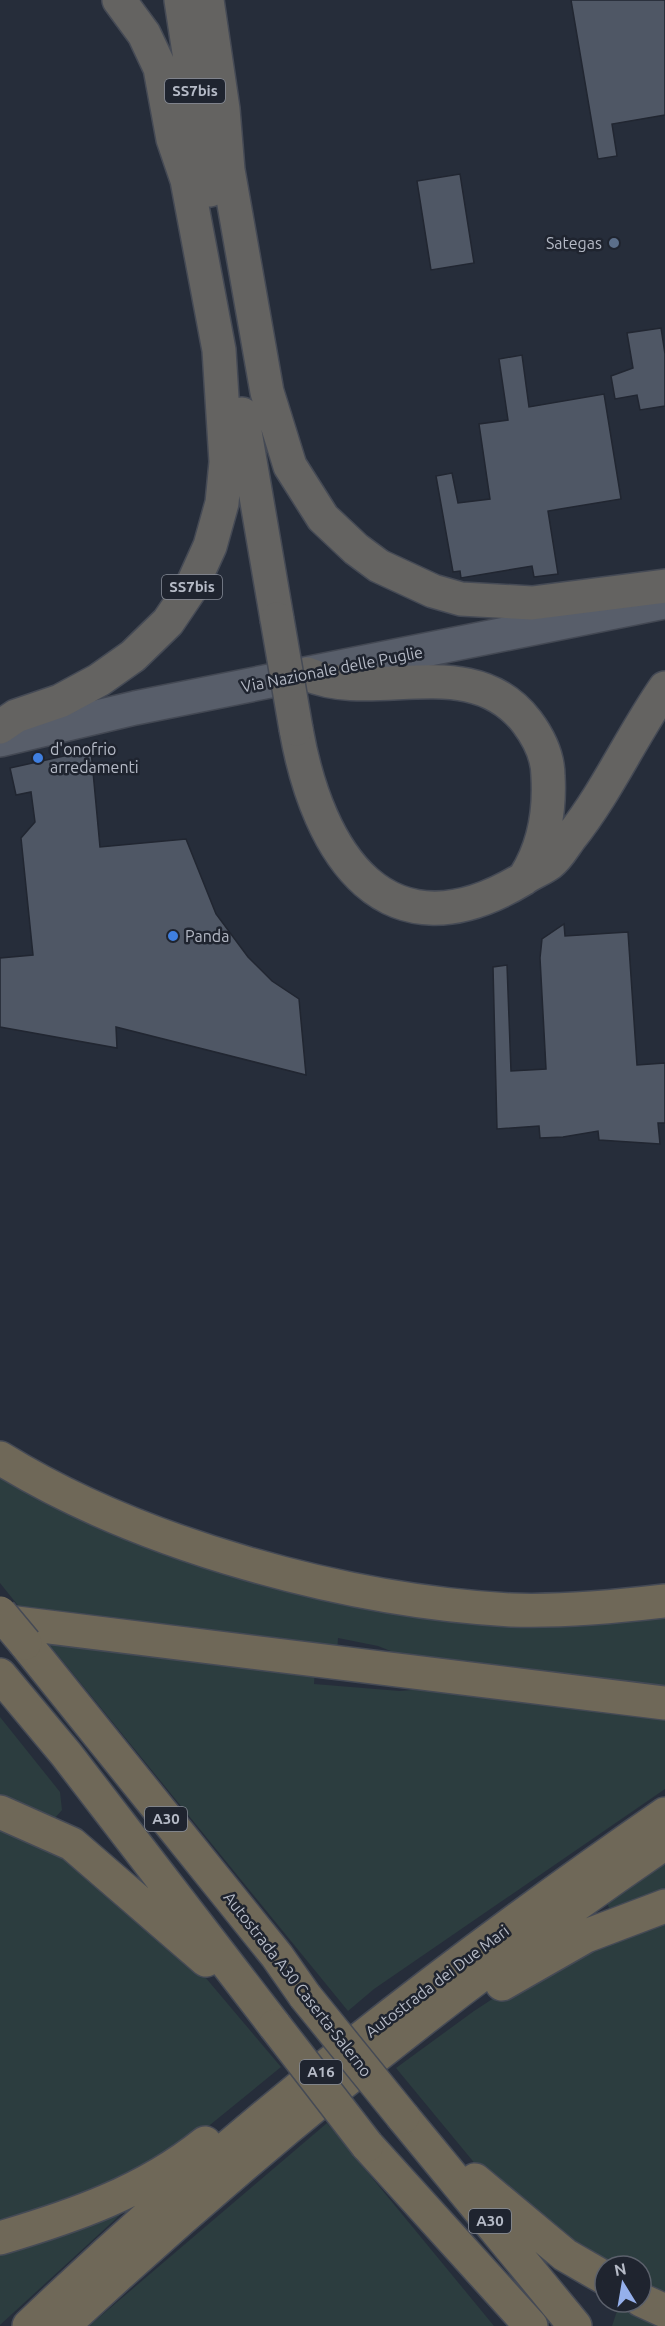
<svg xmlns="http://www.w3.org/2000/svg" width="665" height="2326" font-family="Ubuntu,sans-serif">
<rect width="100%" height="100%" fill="#262d3a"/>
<path fill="#2c3d3f" d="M0,1469l266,109 399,32v85l-244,-32 -43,-17 -40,-8 -1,16 -313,-41 -24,-30z
M48,1643l267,26 -1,15 86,7 46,-4 219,29v73l-291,200 -26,22z
M0,1717l60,75 2,18 -8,9 -54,-13z
M0,1822l39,13 123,91 119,141 -103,84 -178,81z
M665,1864v31l-54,17 -4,-9z
M665,1909v391l-24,-10v-24h-36l-119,-89 -90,-109 78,-57 98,-64z
M327,2123l167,203h-405z
M113,2207l7,8 -120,110v-78z
M620,2302h8l37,24h-53z"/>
<path fill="#4f5765" stroke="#212631" stroke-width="1.5" d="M571,0h94v115l-53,9 5,32 -19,3z
M460,174l14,89 -43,7 -14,-89z
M661,328l4,26v52l-25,4 -3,-15 -22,4 -4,-23 22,-8 -6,-35z
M522,355l7,52 75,-13 17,105 -73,12 10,63 -24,3 -2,-11 -71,12 -1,-7 -7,1 -17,-96 16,-3 6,30 32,-4 -11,-75 29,-4 -9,-61z
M91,750l9,97 86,-8 30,75 32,43 24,24 27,18 7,76 -190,-48 1,21 -117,-21v-69l33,-3 -12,-117 14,-16 -4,-30 -15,3 -6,-27z
M564,924l1,12 63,-4 9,133 28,-2v60h-7l2,21 -61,-4 -1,-9 -35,6 -23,1 -1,-12 -42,3 -4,-162 14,-2 4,106 35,-2 -6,-111 2,-19z"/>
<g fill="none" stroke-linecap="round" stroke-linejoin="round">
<g stroke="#434853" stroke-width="36">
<path id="primary" d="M0,740l135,-32 530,-106"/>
</g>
<g stroke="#454a55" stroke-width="36">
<path id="trunk" d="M181,0l29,190
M207,0l16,109 5,61 39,222 23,74 33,52 33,31 23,17 54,25 28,8 71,4 133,-17
M242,414l35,205
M307,674c69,30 164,-25 220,48 12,16 21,33 21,54 2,34 -4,71 -23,101
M0,727l16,-11 44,-15 39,-21 34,-24 35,-34 23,-34 19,-42 12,-43 4,-41 -7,-112 -32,-170 -14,-41 -13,-71 -16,-34 -25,-34
M296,729c22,125 90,233 227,150 8,-6 19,-10 27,-16 8,-6 14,-17 20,-25 37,-46 61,-101 95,-150"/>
</g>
<g stroke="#454a55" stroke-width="36">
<path id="motorway" d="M0,1458c141,87 346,143 511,152 51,2 103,-3 154,-9
M0,1621l665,82
M25,1643l252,313 28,40
M0,1675l66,79 209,272
M0,1812l72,32 134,116
M502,1984l84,-48 79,-30
M403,2117l172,209
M367,2145l164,181
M475,2180l90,75 40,23
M0,2238c74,-22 144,-46 205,-95
M641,2300l24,11
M29,2326c196,-188 412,-357 636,-512
M63,2326c188,-175 389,-338 602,-483"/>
</g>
<use href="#primary" stroke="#585e6a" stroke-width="33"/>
<use href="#trunk" stroke="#646361" stroke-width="33"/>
<use href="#motorway" stroke="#6f6858" stroke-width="33"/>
<g stroke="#454a55" stroke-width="36" stroke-linecap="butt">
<path id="trunk-bridge" d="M277,619l19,110"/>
</g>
<g stroke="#454a55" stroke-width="36" stroke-linecap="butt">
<path id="motorway-bridge" d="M0,1613l25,30
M305,1996l98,121
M275,2026l92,119"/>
</g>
<use href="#trunk-bridge" stroke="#646361" stroke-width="33"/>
<use href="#motorway-bridge" stroke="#6f6858" stroke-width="33"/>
</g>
<circle fill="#5c6f8a" stroke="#1f242f" stroke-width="2" cx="614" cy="243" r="6"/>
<g fill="#3f7fe0" stroke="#1f242f" stroke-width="2">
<circle cx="38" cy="758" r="6"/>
<circle cx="173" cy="936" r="6"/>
</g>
<g text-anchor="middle" stroke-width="5" stroke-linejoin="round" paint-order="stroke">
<g fill="#1f242f" stroke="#888d99" stroke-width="1.5">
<rect x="165" y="79" width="60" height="24" rx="4.5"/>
<rect x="162" y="575" width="60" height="24" rx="4.5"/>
<rect x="145" y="1807" width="42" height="24" rx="4.5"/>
<rect x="300" y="2060" width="42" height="24" rx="4.5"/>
<rect x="469" y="2209" width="42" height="24" rx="4.5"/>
</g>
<g font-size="15" font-weight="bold" fill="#b5bac6">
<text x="195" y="96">SS7bis</text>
<text x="192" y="592">SS7bis</text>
<text x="166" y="1824">A30</text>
<text x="321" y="2077">A16</text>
<text x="490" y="2226">A30</text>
</g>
<g font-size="16" fill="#b5bac6" stroke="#1f242f" text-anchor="start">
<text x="602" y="249" text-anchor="end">Sategas</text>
<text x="50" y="755">d'onofrio<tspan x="50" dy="18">arredamenti</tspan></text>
<text x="185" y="942">Panda</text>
</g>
<g font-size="16" fill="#b5bac6" stroke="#1f242f">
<text transform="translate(332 669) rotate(-11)" y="6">Via Nazionale delle Puglie</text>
<text transform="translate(437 1981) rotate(-37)" y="6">Autostrada dei Due Mari</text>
<text transform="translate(298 1984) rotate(52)" y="6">Autostrada A30 Caserta-Salerno</text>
</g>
</g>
<g transform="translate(623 2284) rotate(349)"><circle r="28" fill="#1f242f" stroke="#5b606b" stroke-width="1.5"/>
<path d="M0-4.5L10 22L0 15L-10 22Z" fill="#95b0eb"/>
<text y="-9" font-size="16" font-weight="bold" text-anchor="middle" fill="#b5bac6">N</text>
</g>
</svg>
